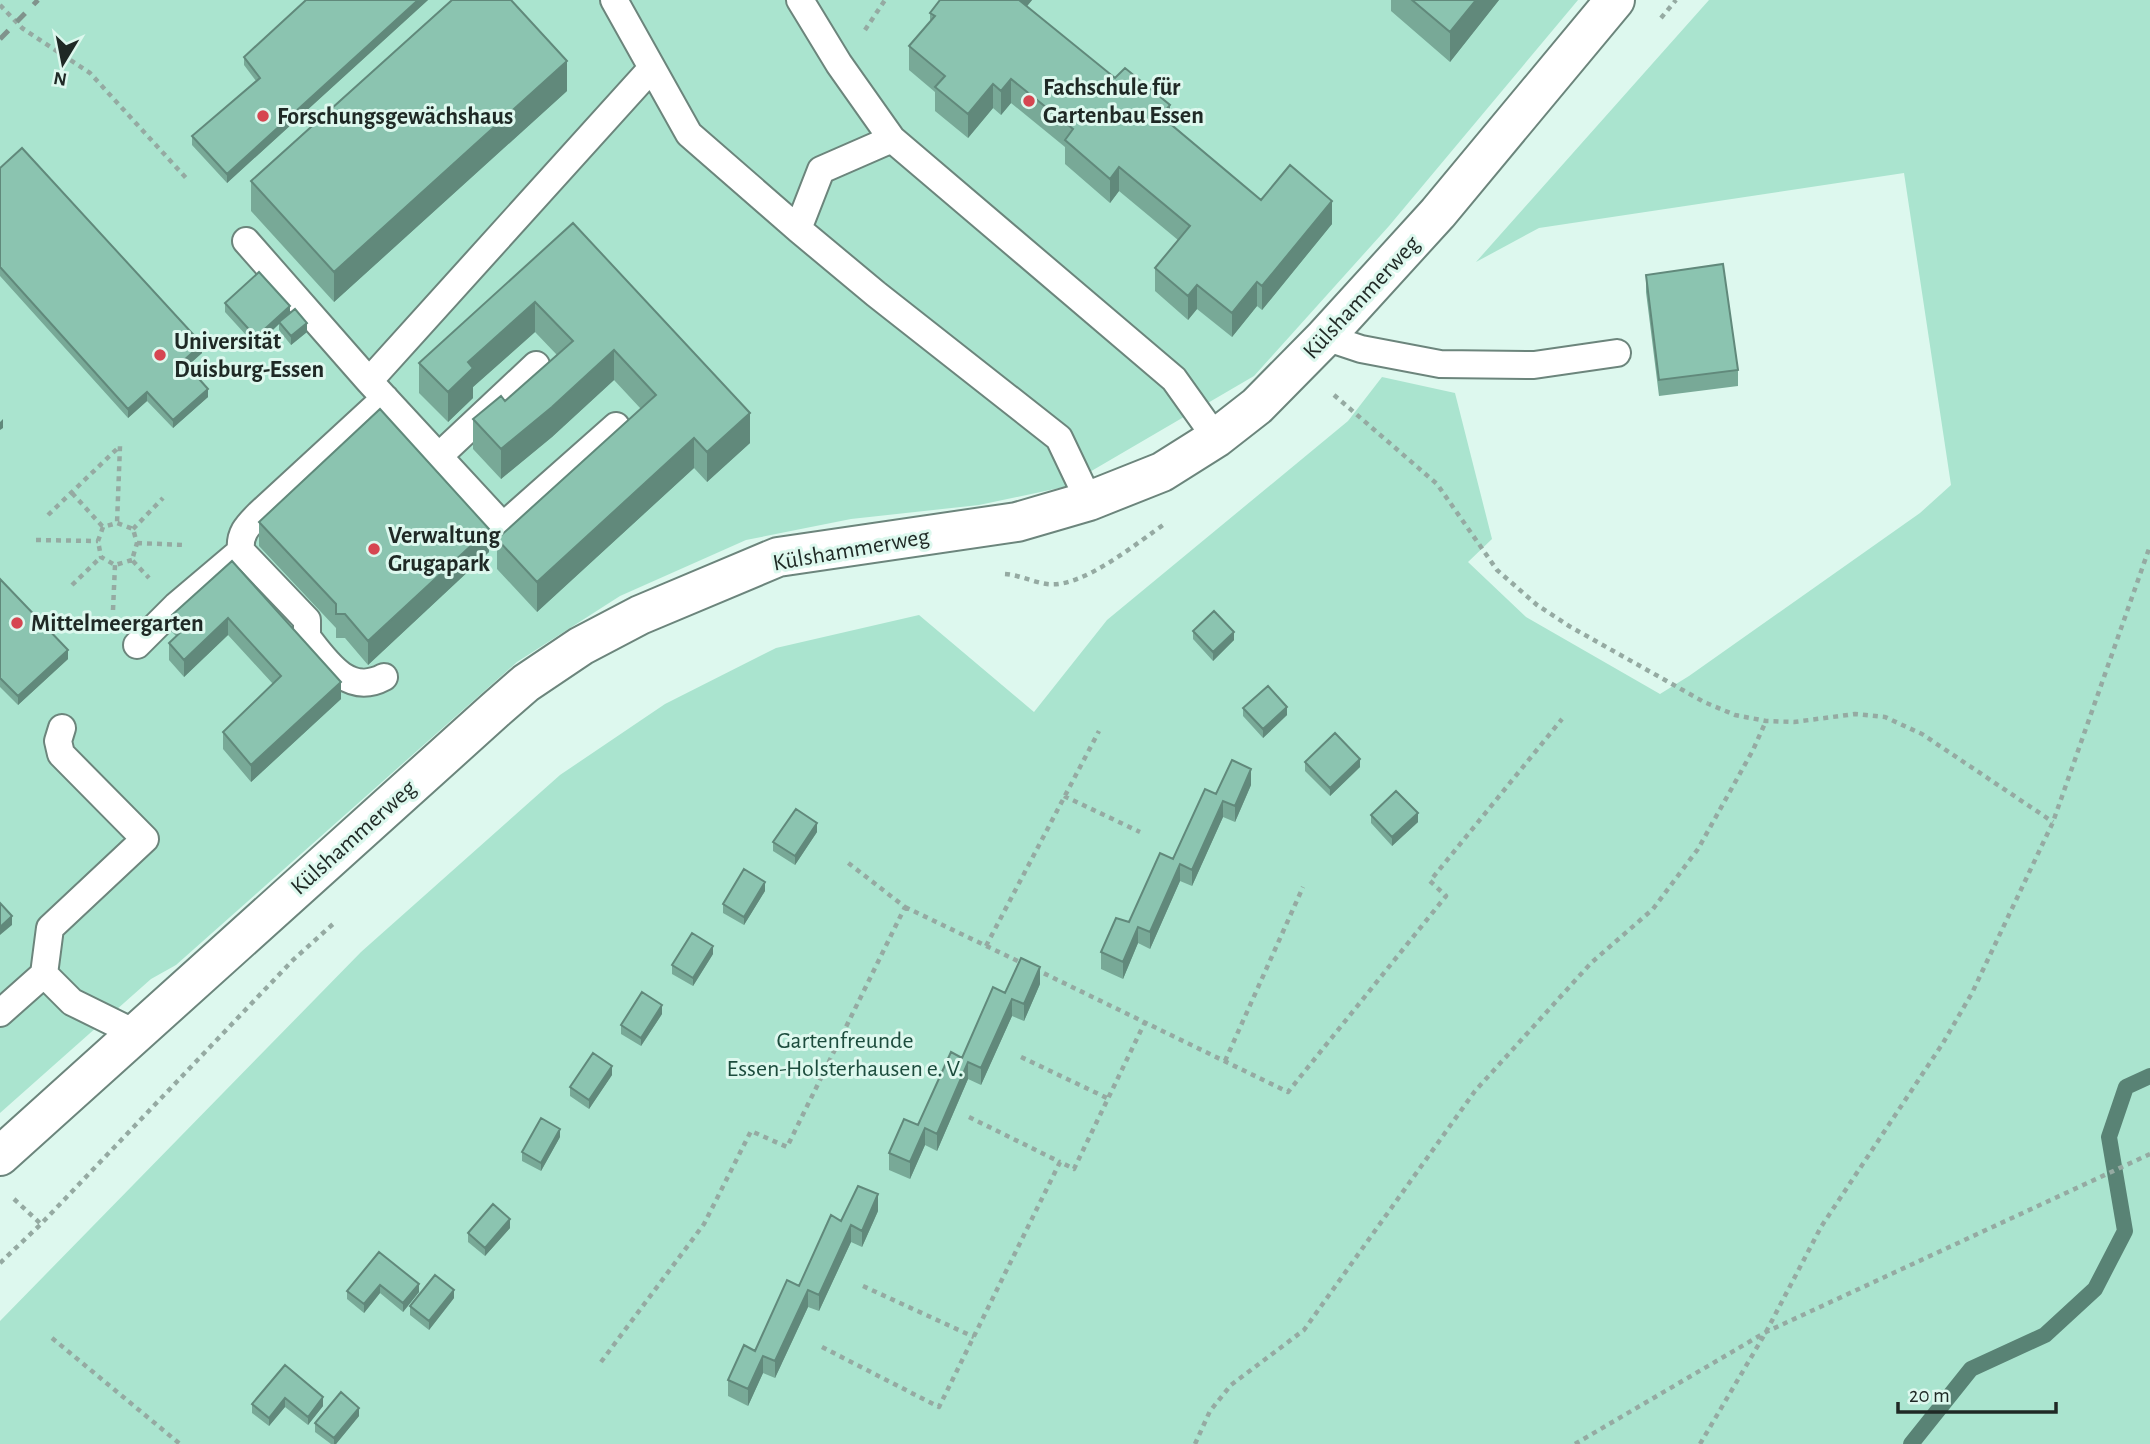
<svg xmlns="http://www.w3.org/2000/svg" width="2150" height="1444" font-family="'Alegreya Sans',sans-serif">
<rect width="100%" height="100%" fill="#ddf8ee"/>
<path fill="#aae4cf" d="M0,0h1578l-189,226 -135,150 -190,111 -85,18 -128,14 -105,21 -126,56 -103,66 -341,303 -25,14 -151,134z
M1709,0h441v1444h-2150v-123l361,-369 199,-177 105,-71 111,-56 143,-33 115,97 73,-92 241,-199 34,-44 73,16 37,146 -24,23 58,55 134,77 29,-18 231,-163 31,-28 -47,-312 -365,55 -63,34z"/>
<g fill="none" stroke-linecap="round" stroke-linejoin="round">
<path stroke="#598375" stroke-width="16" d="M1911,1444l60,-75 74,-34 50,-46 30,-58 -16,-94 17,-50 24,-11"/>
<g stroke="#6c857c" stroke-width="30">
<path id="service" d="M614,0l75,134 109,95
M800,0l39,64 53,75
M246,241l123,140
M1325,337l36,12 79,15 94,1 83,-12
M616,426l-113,100 -134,-145 282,-312
M438,457l98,-92
M1089,501l-30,-63 -183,-144 -78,-65 23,-59 71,-31 282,240 42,59
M241,551l66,69v17c20,26 42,59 77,40
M137,645l39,-39 65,-55c-2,-17 6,-25 18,-37l126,-116
M44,974l28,28 63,31
M0,1013l44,-39 6,-46 95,-89 -84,-85 -3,-13 4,-13"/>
</g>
<g stroke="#6c857c" stroke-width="42">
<path id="minor" d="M0,1156l495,-446 31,-27 55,-37 59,-31 138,-58 239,-35 72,-21 73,-29 54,-34 41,-32 68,-69 113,-124 177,-213"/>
</g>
<path stroke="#95aaa2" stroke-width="4.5" stroke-dasharray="5 5" stroke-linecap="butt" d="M0,5l22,23 68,45 97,106
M1661,18l15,-18
M865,30l20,-30
M1334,395l103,89 60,86 40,35 32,21 135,76 31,13 31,6 28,1 61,-8 30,3 37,17 131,88
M72,493l31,34
M48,515l72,-69 -3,77
M133,529l30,-31
M36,540l62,1
M137,543l48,2
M132,560l-17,5 -14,-8 -3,-16 5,-14 14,-4 16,6 4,14 -5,17 17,18
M1005,574c14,1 28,8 42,10 35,5 91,-42 119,-61
M72,585l29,-28
M113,610l2,-45
M1064,796l76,36
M905,907l119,57
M986,946l113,-215
M1035,969l253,123 158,-196 -16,-15 132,-162
M1021,1057l86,41
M1225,1061l78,-174
M969,1117l91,45
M14,1199l27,25
M0,1263l41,-39 252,-264 40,-36
M863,1286l111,51
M52,1338l128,106
M822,1347l117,60 121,-245 14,7 71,-147
M601,1362l103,-138 47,-93 36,16 118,-240 -58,-45
M1195,1444l15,-33 21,-26 73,-55 171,-239 116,-128 62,-54 45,-60 55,-99 13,-29
M1575,1444l191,-112 384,-178
M1700,1444l66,-112 55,-105 122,-184 29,-50 81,-171 97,-276"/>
<use href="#service" stroke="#fff" stroke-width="26"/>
<use href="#minor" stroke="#fff" stroke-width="38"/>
<path stroke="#80938c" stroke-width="5" stroke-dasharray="12 12" stroke-linecap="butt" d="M0,39l38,-39"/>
</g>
<path fill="#78a997" d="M306,0h122l-201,183 -35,-38v-9l64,-55 -12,-16v-8z
M940,0h92l-5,6 234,194 71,24 -70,86 -5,-4 -25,31 -35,-28 -9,11 -33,-29v-23l23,-28 -59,-49 -9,12 -45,-39v-17l-54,-44 -10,12 -8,-7 -25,30 -33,-27v-19l-26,-22v-24l21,-24v-9z
M1391,0h108l-49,62 -59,-51z
M567,91l-233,211 -83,-91v-30z
M0,168l202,185 -15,13 21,31 -35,31 -26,-27 -19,17 -128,-142z
M573,223l177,220 -43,39 -13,-14 -157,144 -40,-43v-30l144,-130 -27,-29 -62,57 -51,42 -28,-30v-30l32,-18 52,-46 -22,-23 -62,55v11l-25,24 -29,-29v-30z
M1646,275l92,95v16l-79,10 -13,-104z
M225,303l65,10 17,19 -16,13 -12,-15v-6l-23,22 -31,-34z
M259,522l230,30 -121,113 -23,-27h-9v-10l-77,-82z
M232,561l109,138 -90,83 -28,-33v-17l50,-48 -45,-49 -44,42 -15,-17v-17l7,-7 -4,-4v-17z
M0,579l68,80 -50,46 -18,-18z
M1193,631l41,9 -21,21 -20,-22z
M1243,708l44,7 -24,23 -20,-22z
M1305,762l55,5 -30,29 -25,-25z
M1251,785l-16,37 -12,-5 -31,69 -12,-5 -30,68 -12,-6 -15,36 -22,-10v-17l28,-30 87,-128z
M1371,815l47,7 -26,24 -21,-23z
M817,832l-22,33 -22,-14v-9z
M765,891l-21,34 -21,-12v-9z
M713,954l-20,32 -21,-12v-9z
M1040,984l-16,37 -12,-5 -31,69 -13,-6 -31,72 -12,-6 -15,34 -21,-9v-17l29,-28 87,-132z
M662,1014l-21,32 -20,-12v-9z
M612,1075l-23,34 -19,-13v-9z
M560,1137l-19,34 -19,-10v-9z
M878,1211l-16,36 -11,-5 -32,69 -11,-4 -33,71 -12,-5 -15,33 -20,-10v-16l27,-29 86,-130z
M510,1228l-25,28 -17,-14v-9z
M379,1252l40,40 -16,20 -23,-19 -16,20 -17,-14v-8z
M454,1298l-25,32 -19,-15v-9z
M285,1365l38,41 -15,19 -23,-18 -16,19 -17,-13v-9z
M359,1416l-23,28h-5l-16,-12v-9z"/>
<path fill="#61897b" d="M418,0h10l-201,183v-9z
M1015,0h17l-17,21z
M1476,0h23l-49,62v-30z
M567,61v30l-233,211v-30z
M1011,79v24l-10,12v-24z
M993,84v24l-25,30v-24z
M1170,105v24l-9,-13z
M1119,167v24l-9,12v-24z
M1332,201v23l-70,86v-24z
M1257,282v24l-25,31v-24z
M1197,285v24l-9,11v-24z
M535,302v30l-62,55v11l-25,24v-30l20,-30z
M290,306v8l-11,8v2l-23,22v-9z
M307,323v9l-16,13v-9z
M202,344v9l-19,17v-9z
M614,350v30l-62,57 -51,42v-30z
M208,389v8l-35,31v-8z
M147,392v9l-19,17v-9z
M750,413v30l-43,39v-30z
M3,419v9l-3,2v-8z
M694,438v30l-157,144v-30z
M489,529v23l-121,113v-24z
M228,618v17l-44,42v-17z
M1234,632v8l-21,21v-9z
M68,650v9l-50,46v-9z
M341,682v17l-90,83v-17z
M1287,707v8l-24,23v-9z
M1360,759v8l-30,29v-8z
M1251,769v16l-16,37v-16z
M1223,801v16l-31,69v-16z
M1418,813v9l-26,24v-9z
M817,823v9l-22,33v-9z
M1180,864v17l-30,68v-17z
M765,882v9l-21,34v-8z
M12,916v9l-12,10v-8z
M1138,927v16l-15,36v-17z
M713,946v8l-20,32v-8z
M1040,967v17l-16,37v-17z
M1012,999v17l-31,69v-17z
M662,1005v9l-21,32v-8z
M968,1062v17l-31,72v-17z
M612,1066v9l-23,34v-9z
M925,1128v17l-15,34v-17z
M560,1129v8l-19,34v-8z
M878,1194v17l-16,36v-16z
M510,1219v9l-25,28v-8z
M851,1225v17l-32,69v-16z
M419,1284v8l-16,20v-9z
M380,1285v8l-16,20v-9z
M454,1290v8l-25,32v-9z
M808,1290v17l-33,71v-17z
M763,1356v17l-15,33v-17z
M323,1397v9l-15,19v-8z
M285,1398v9l-16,19v-8z
M359,1408v8l-23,28h-2v-6z"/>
<path fill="#8bc4b0" stroke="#61897b" stroke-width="2" d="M306,0h112l-191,174 -35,-38 68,-58 -16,-21z
M452,0h59l56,61 -233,211 -83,-91z
M940,0h79l96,78 10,-10 45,37 -9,11 100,84 29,-35 42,36 -70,85 -5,-4 -25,31 -35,-28 -9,11 -33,-28 35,-42 -71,-59 -9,12 -45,-39 8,-11 -62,-50 -10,12 -8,-7 -25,30 -33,-27 10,-11 -36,-30 26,-30 -5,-3z
M1412,0h64l-26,32z
M22,148l180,196 -19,17 25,28 -35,31 -26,-28 -19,17 -128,-142v-99z
M573,223l177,190 -43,39 -13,-14 -157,144 -40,-43 159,-144 -42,-45 -62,57 -51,42 -28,-30 28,-23 4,5 68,-60 -38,-39 -67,60 5,6 -25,24 -29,-29z
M1723,264l15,106 -79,10 -13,-105z
M259,272l31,34 -34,31 -31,-34z
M295,309l12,14 -16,13 -12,-14z
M380,409l109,120 -121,112 -23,-27h-9v-10l-77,-82z
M232,561l109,121 -90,83 -28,-33 58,-56 -53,-58 -44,42 -15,-17 16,-15 -13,-13z
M0,579l68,71 -50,46 -18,-18z
M1214,611l20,21 -21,20 -20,-21z
M1268,686l19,21 -24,22 -20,-21z
M1335,733l25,26 -30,29 -25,-26z
M1232,760l19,9 -16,37 -12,-5 -31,69 -12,-6 -30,68 -12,-5 -15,35 -22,-10 15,-34 13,4 31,-69 13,6 32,-70 11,5z
M1396,791l22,22 -26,24 -21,-22z
M796,809l21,14 -22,33 -22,-14z
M744,869l21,13 -21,35 -21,-13z
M0,903l12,13 -12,11z
M692,933l21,13 -20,32 -21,-13z
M1021,958l19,9 -16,37 -12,-5 -31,69 -13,-6 -31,72 -12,-6 -15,34 -21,-9 15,-34 14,6 33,-73 11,6 31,-71 12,6z
M642,992l20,13 -21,33 -20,-13z
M593,1053l19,13 -23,34 -19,-13z
M541,1118l19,11 -19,34 -19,-11z
M858,1186l20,8 -16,37 -11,-6 -32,70 -11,-5 -33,71 -12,-5 -15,33 -20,-9 16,-35 11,6 32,-71 12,6 32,-71 10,6z
M493,1204l17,15 -25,29 -17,-15z
M379,1252l40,32 -16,19 -23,-18 -16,19 -17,-13z
M435,1275l19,15 -25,31 -19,-15z
M285,1365l38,32 -15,20 -23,-19 -16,20 -17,-14z
M341,1392l18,16 -25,30 -19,-15z"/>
<g fill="#d64651" stroke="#ddf8ee" stroke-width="2.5">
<circle cx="1029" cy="101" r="7"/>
<circle cx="263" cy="116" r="7"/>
<circle cx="160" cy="355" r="7"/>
<circle cx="374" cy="549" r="7"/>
<circle cx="17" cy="623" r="7"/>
</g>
<g text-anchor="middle" stroke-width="6" stroke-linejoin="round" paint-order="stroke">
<g font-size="24" font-weight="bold" fill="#1f2925" stroke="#ddf8ee" text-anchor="start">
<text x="1043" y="95">Fachschule für<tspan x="1043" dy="28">Gartenbau Essen</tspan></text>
<text x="277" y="124">Forschungsgewächshaus</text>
<text x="174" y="349">Universität<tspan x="174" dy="28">Duisburg-Essen</tspan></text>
<text x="388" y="543">Verwaltung<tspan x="388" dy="28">Grugapark</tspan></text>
<text x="31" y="631">Mittelmeergarten</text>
</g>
<g font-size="24" fill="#1f2925" stroke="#ddf8ee">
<text transform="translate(1361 297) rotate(-47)" y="8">Külshammerweg</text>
<text transform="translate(851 549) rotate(-10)" y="8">Külshammerweg</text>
<text transform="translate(353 837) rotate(-42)" y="8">Külshammerweg</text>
</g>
<g font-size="24" fill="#1c4c3d" stroke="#ddf8ee">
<text x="845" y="1048">Gartenfreunde<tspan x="845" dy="28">Essen-Holsterhausen e. V.</tspan></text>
</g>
</g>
<g transform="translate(63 63) rotate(190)" stroke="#ddf8ee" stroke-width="5" paint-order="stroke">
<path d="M0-5L12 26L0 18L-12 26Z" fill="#1f2925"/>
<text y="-10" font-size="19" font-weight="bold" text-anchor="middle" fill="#1f2925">N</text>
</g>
<path d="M1898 1402v10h158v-10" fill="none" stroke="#1f2925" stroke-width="3.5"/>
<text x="1909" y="1402" font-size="21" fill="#1f2925" stroke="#ddf8ee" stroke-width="5" paint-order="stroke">20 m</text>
</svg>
